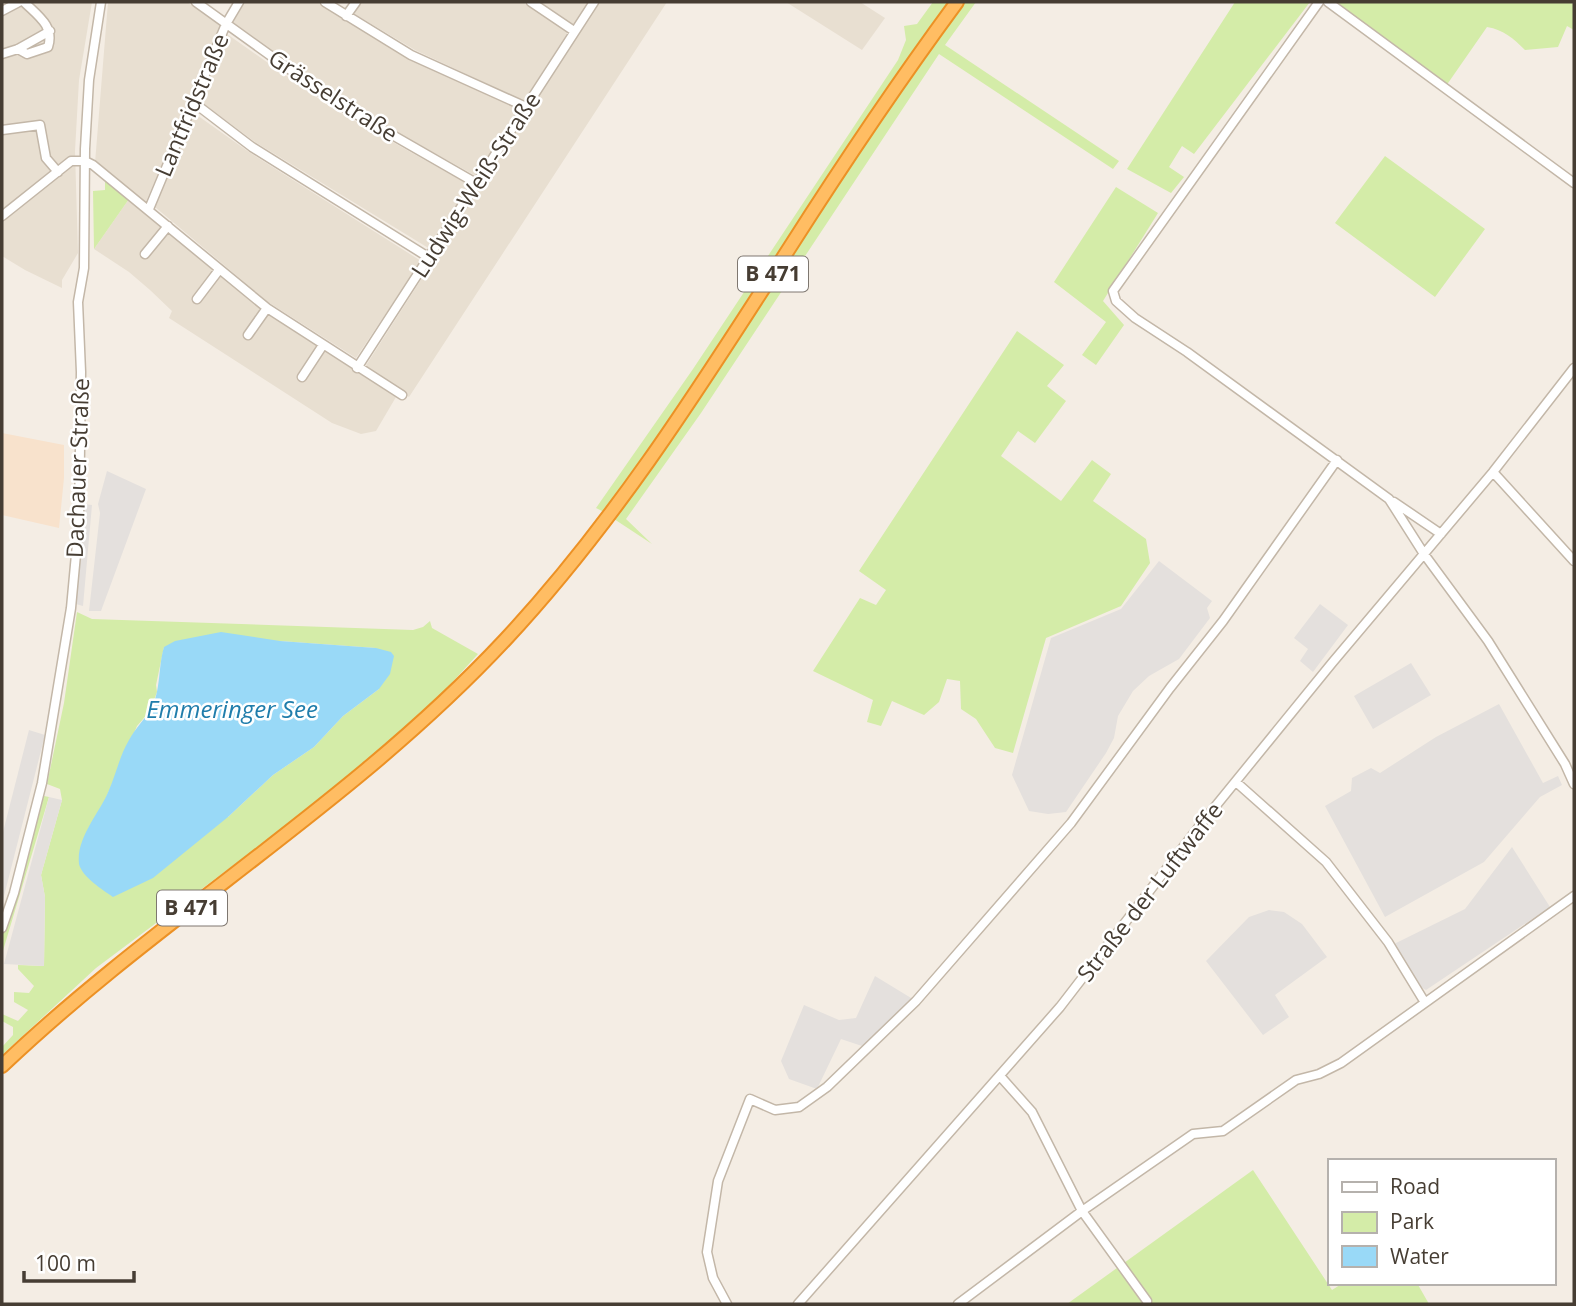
<svg xmlns="http://www.w3.org/2000/svg" width="1576" height="1306" font-family="'Open Sans',sans-serif">
<rect width="100%" height="100%" fill="#f4ede4"/>
<path fill="#e8dfd1" d="M26,2h66l-13,78 -4,71 3,102 -16,27v8l-37,-18 -23,-14v-242z
M108,2h79l34,23 -76,179 -50,-41z
M245,2h72l92,56 111,51 -44,67 -141,-78 -103,-74z
M361,2h162l45,30 -44,69 -109,-51 -62,-37z
M540,2h51l-16,24z
M599,2h68l-258,395 -44,-30z
M786,2h74l25,16 -23,32z
M227,34l105,74 139,78 -41,63 -175,-107 -55,-41z
M194,113l55,39 172,109 -65,97 -88,-56 -113,-95z
M129,199l135,113 132,85 -20,34 -15,3 -29,-11 -163,-105 3,-7 -22,-21 -21,-18 -35,-23z"/>
<path fill="#f8e2cc" d="M2,433l62,12v33l-5,50 -57,-13z"/>
<path fill="#d4eca8" fill-rule="evenodd" d="M933,2h17c-59,80 -114,162 -168,245 -59,90 -113,180 -178,265l-8,-4 97,-139 205,-309 8,-20 -2,-14 13,-2z
M963,2h13l-31,43 174,116 -6,8 -174,-115 -238,359 -75,106 26,25 -38,-25c65,-84 117,-175 175,-264 56,-86 114,-171 174,-253z
M1235,2h75l-116,152 -12,-8 -13,21 15,10 -13,16 -44,-24z
M1338,2h232l4,3v25l-7,-4 -9,21 -33,3c-12,-12 -21,-20 -38,-23l-41,59 -108,-79z
M1385,156l100,73 -50,68 -100,-74z
M105,181l24,18 -35,50 -1,-58 12,-1z
M1116,187l42,26 -55,88 21,24 -28,40 -14,-10 24,-33 -52,-40z
M1017,331l47,34 -17,21 19,15 -31,42 -17,-12 -17,25 60,45 31,-41 19,14 -18,27 53,38 4,24 -29,43 -75,32 -33,115 -18,-5 -19,-29 -15,-10 -1,-28 -13,-2 -8,23 -15,13 -32,-14 -11,25 -14,-4 6,-22 -60,-29 47,-73 16,7 10,-15 -27,-19z
M77,612l15,7 321,11 10,-3 7,-6 2,7 46,26 -41,45 -56,52 -71,57 -214,160 -94,87v-8l11,-12v-8l-11,-6v-7l16,7 10,-11 -14,-8v-10l15,1 5,-7 -16,-17v-4l26,1 1,-69 -4,-22 21,-75 -2,-11 -13,-5 17,-81zM280,641l96,7 3,41 -36,27 -29,31 -41,28 -45,42 -140,12 14,-22 35,-81 13,-15 7,-19 -1,-7 8,-38z
M44,796l5,1 -47,157v-18l15,-43z
M1253,1170l79,120 11,-7h74l12,21h-362z"/>
<path fill="#e4e0dd" d="M107,471l39,18 -45,122h-12l11,-98 -2,-9z
M84,504l8,1 -9,101 -7,-2z
M1159,561l53,40 -5,7 3,10 -31,41 -30,17 -16,15 -15,25 -4,22 -8,15 -40,59 -18,2 -19,-3 -17,-36 39,-137 70,-29z
M1320,604l28,21 -35,47 -13,-11 8,-12 -14,-11z
M1411,663l20,32 -58,34 -19,-33z
M1499,704l44,79 15,-7 4,9 -22,12 -56,65 -99,55 -60,-111 26,-15 1,-13 19,-10 9,5 56,-36z
M29,730l16,5 -43,169v-68z
M49,797l13,3 -21,75 4,22 -1,69 -40,-2z
M1512,847l38,60 -124,83 -7,-4 -25,-42 71,-35z
M1269,910l15,2 18,12 25,33 -52,38 14,22 -26,18 -57,-74 43,-44z
M875,976l41,25 -48,47 -27,-9 -24,50 -28,-10 -8,-18 23,-56 35,15 17,-2z"/>
<path fill="#99d9f7" d="M221,632l59,9 96,7 15,4 3,4 -4,18 -11,15 -36,27 -29,31 -41,28 -45,42 -75,61 -40,19c-10,-7 -31,-20 -34,-33 -3,-27 21,-51 30,-74 7,-16 11,-35 20,-50 6,-11 15,-20 22,-31 10,-18 7,-42 13,-62l11,-6z"/>
<g fill="none" stroke-linecap="round" stroke-linejoin="round">
<g stroke="#c3b7a8" stroke-width="11">
<path id="minor" d="M196,2l139,100 141,81
M325,2l86,53 115,52
M531,2l43,29
M1319,2l-206,289 3,10 19,17 52,34 202,147 35,55 64,87 77,123 9,20
M1328,2l246,181
M2,11l17,-9
M346,16l10,-14
M18,49l9,5 21,-7c7,-21 -11,-32 -24,-45
M2,54l16,-5 32,-18
M193,102l59,45 176,110
M2,130l38,-5 6,33 12,14
M149,209l77,-185 13,-22
M2,216l69,-55h14l8,4 174,143 135,87
M145,254l23,-28
M197,299l22,-29
M248,335l19,-27
M357,368l237,-366
M302,377l21,-32
M1493,472l81,89
M1394,502l47,32
M1236,782l90,80 62,80 36,59
M2,928l12,-35 28,-110 29,-175 8,-86 2,-150 -3,-70 6,-34 1,-119 4,-69 12,-78
M1000,1076l32,36 50,99 65,90
M727,1304l-14,-26 -6,-26 11,-71 32,-82 25,11 24,-3 28,-20 89,-86 155,-178 99,-135 53,-67 114,-161
M798,1304l262,-297 141,-183 131,-161 161,-191 81,-104
M958,1304l124,-93 111,-77 30,-3 73,-51 23,-6 22,-11 233,-167"/>
</g>
<g stroke="#ec9125" stroke-width="16">
<path id="highway" d="M2,1066c160,-152 351,-263 503,-426 111,-119 197,-256 285,-393 53,-83 108,-165 167,-245"/>
</g>
<use href="#minor" stroke="#fff" stroke-width="8"/>
<use href="#highway" stroke="#ffbd63" stroke-width="12"/>
</g>
<g text-anchor="middle" stroke-width="5" stroke-linejoin="round" paint-order="stroke">
<g fill="#fff" stroke="#7e7770" stroke-width="2">
<rect x="738" y="256.5" width="70" height="35" rx="5"/>
<rect x="157" y="890.5" width="70" height="35" rx="5"/>
</g>
<g font-size="21" font-weight="bold" fill="#463d33">
<text x="773" y="281">B 471</text>
<text x="192" y="915">B 471</text>
</g>
<g font-size="23" fill="#463d33" stroke="#fff">
<text transform="translate(333 96) rotate(33)" y="8">Grässelstraße</text>
<text transform="translate(192 105) rotate(-67)" y="8">Lantfridstraße</text>
<text transform="translate(476 185) rotate(-57)" y="8">Ludwig-Weiß-Straße</text>
<text transform="translate(78 468) rotate(-88)" y="8">Dachauer Straße</text>
<text transform="translate(1150 892) rotate(-52)" y="8">Straße der Luftwaffe</text>
</g>
<g font-size="24" font-style="italic" fill="#207dab" stroke="#fff">
<text x="232" y="718">Emmeringer See</text>
</g>
</g>
<rect width="1576" height="1306" fill="none" stroke="#463d33" stroke-width="7"/>
<rect x="1328" y="1159" width="228" height="126" fill="#ffffff" stroke="#b5b1ad" stroke-width="2"/>
<rect x="1342" y="1182" width="35" height="10" fill="#ffffff" stroke="#b5b1ad" stroke-width="2"/>
<text x="1390" y="1194" font-size="21" fill="#463d33">Road</text>
<rect x="1342" y="1212" width="35" height="21" fill="#d4eca8" stroke="#b5b1ad" stroke-width="2"/>
<text x="1390" y="1229" font-size="21" fill="#463d33">Park</text>
<rect x="1342" y="1246" width="35" height="21" fill="#99d9f7" stroke="#b5b1ad" stroke-width="2"/>
<text x="1390" y="1264" font-size="21" fill="#463d33">Water</text>
<path d="M24 1271v10h110v-10" fill="none" stroke="#463d33" stroke-width="3.5"/>
<text x="35" y="1271" font-size="21" fill="#463d33" stroke="#ffffff" stroke-width="5" paint-order="stroke">100 m</text>
</svg>
